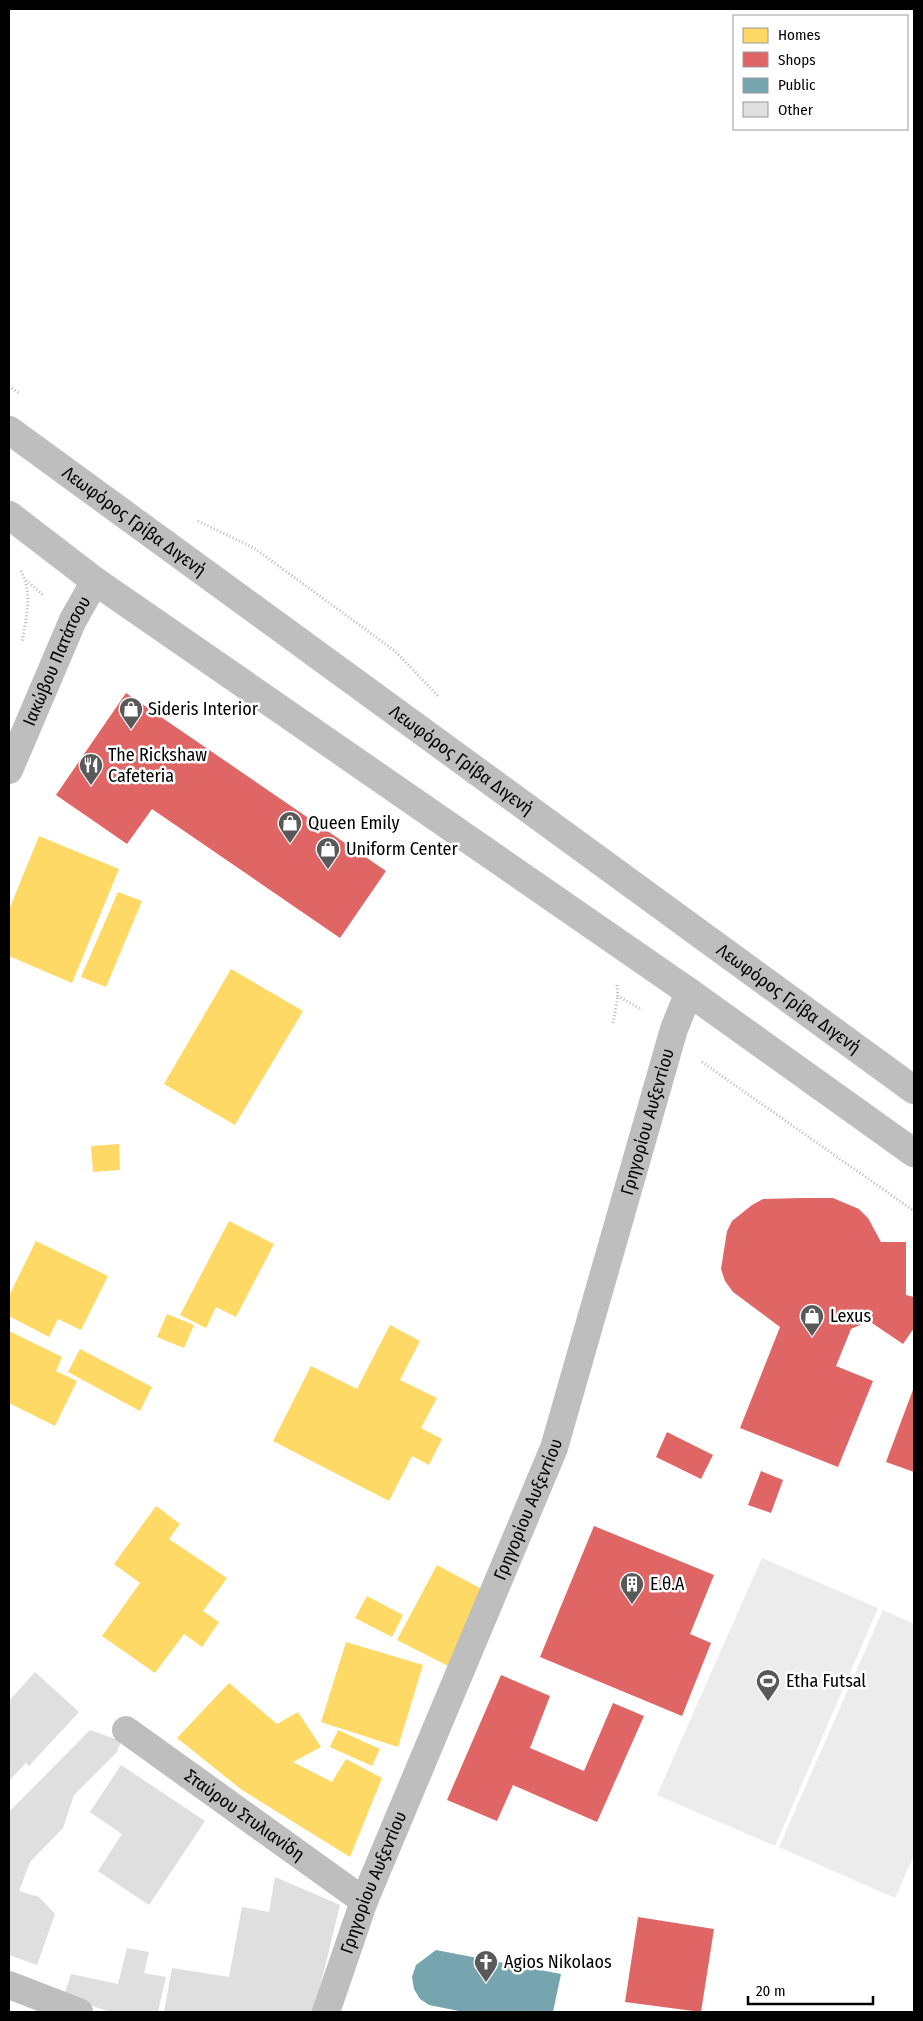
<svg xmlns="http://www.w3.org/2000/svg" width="923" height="2021" font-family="'Fira Sans Condensed',sans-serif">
<rect width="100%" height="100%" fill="#fff"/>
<path fill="#ececec" d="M762,1558l116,50 -103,238 -118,-51z
M883,1610l31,14v231l-19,43 -116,-51z"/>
<path fill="#ffd966" d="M39,836l80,33 -47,114 -63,-27v-46z
M118,892l24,9 -36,86 -25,-10z
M231,969l72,42 -68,114 -71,-41z
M119,1144l1,26 -27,2 -2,-26z
M229,1221l45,23 -38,73 -20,-10 -10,21 -26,-13z
M36,1241l72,35 -27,54 -23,-11 -9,18 -40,-21v-20z
M167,1314l27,11 -10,23 -27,-11z
M390,1325l30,16 -20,39 37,18 -16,30 21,11 -13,26 -17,-9 -23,45 -116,-60 38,-75 46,23z
M9,1331l53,26 -6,14 21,10 -22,45 -46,-23z
M80,1349l72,38 -12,24 -72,-39z
M156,1506l24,18 -11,15 58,39 -24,33 16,11 -17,25 -18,-13 -29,39 -53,-37 38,-53 -26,-19z
M437,1565l52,28 -39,74 -53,-27z
M367,1596l36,19 -11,22 -37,-19z
M346,1642l77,23 -25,82 -77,-25z
M229,1683l48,41 21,-12 23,35 -28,15 39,20 14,-23 36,19 -32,79 -108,-67 -65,-52z
M338,1730l42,19 -8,17 -42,-19z"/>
<path fill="#e06666" d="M126,693l260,178 -46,67 -188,-129 -25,35 -71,-49z
M802,1198h31l26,11 9,9 13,24h25v53l8,2v31l-11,16 -34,-23 -18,8 -15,37 37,15 -35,86 -98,-39 40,-101 -47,-35 -8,-11 -4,-12 6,-38 5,-10 20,-16 11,-6z
M914,1387v85l-28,-10z
M667,1432l46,23 -12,24 -45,-22z
M761,1471l22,9 -12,33 -23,-8z
M594,1526l120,49 -24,59 21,9 -29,73 -142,-59z
M501,1675l49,21 -20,52 54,23 29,-68 31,13 -47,106 -84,-37 -16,36 -50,-21z
M638,1917l76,12 -13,83 -76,-10z"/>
<path fill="#76a5af" d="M436,1950l125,24 -8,38h-89l-35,-7 -9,-6 -6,-10 -2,-12 4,-12z"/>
<path fill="#dfdfdf" d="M35,1672l44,40 -50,54 -3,-3 -17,18v-80z
M90,1730l31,11 -4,11 -43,43 -11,33 -33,34 -11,29 20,6 16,17 -18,51 -28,-10v-143z
M121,1765l84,56 -56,84 -51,-34 24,-37 -32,-22z
M275,1877l65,28 -26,107h-150l8,-44 57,9 13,-70 27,5z
M127,1948l22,4 -5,21 22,4 -8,35h-48l-46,-16 7,-22 47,10z"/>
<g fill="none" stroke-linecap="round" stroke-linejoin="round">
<g stroke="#dbdbdb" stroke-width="29">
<g id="primary">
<path id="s4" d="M9,430l905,660"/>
<path d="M9,515l86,66 594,411 225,161"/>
</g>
</g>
<path stroke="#b9b9b9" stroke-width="3" stroke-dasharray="1 2.5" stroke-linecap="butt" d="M9,386l11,8
M198,521l56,27 141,103 43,45
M21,571c12,22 5,48 1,71
M26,580l18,16
M617,985l1,11 24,14
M613,1023l5,-27
M702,1062l212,149"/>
<g stroke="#bebebe" stroke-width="28">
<path id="s1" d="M9,770l64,-150 22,-39"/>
<path id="s2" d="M126,1730l238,171"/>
<path d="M9,1985l70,27"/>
</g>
<path stroke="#bebebe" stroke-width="28" id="s3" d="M326,2012l38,-111 190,-453 120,-419 15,-37"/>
<use href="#primary" stroke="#bebebe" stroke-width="28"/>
</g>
<defs>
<g id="shop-pin" transform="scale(1.25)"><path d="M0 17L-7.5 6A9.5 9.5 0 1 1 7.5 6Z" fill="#595959" stroke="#fff"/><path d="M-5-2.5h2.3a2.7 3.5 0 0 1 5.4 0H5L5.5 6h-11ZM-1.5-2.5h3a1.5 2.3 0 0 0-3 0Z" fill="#fff"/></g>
<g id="restaurant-pin" transform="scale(1.25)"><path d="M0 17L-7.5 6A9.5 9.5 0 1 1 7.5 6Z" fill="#595959" stroke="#fff"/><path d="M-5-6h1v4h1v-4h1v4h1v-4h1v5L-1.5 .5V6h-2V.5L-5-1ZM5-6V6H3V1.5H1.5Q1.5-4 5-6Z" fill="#fff"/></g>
<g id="building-pin" transform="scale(1.25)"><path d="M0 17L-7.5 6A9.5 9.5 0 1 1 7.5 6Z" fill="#595959" stroke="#fff"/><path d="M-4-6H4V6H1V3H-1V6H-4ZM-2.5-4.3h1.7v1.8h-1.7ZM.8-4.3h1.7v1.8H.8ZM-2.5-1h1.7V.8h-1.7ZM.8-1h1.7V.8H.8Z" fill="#fff"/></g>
<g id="stadium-pin" transform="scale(1.25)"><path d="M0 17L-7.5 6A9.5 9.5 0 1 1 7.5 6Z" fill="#595959" stroke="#fff"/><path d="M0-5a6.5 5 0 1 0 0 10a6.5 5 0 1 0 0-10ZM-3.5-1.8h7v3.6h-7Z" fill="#fff"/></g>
<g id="church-pin" transform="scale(1.25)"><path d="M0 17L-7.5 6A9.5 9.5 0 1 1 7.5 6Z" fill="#595959" stroke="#fff"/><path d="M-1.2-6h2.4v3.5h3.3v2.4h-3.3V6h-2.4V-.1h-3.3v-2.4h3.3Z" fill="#fff"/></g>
</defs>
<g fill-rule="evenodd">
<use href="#shop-pin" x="131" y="709"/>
<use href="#restaurant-pin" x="91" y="765"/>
<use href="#shop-pin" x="290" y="823"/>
<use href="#shop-pin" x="328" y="849"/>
<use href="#shop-pin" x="812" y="1316"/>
<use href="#building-pin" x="632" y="1584"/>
<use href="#stadium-pin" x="768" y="1681"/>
<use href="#church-pin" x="486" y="1962"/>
</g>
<g text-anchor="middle" stroke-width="5" stroke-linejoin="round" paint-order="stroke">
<g font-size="18" fill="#000" stroke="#fff">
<text dy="6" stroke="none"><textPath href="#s4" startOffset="155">Λεωφόρος Γρίβα Διγενή</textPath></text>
<text dy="6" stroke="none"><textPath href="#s1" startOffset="119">Ιακώβου Πατάτσου</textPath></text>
<text dy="6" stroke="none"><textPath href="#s4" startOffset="560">Λεωφόρος Γρίβα Διγενή</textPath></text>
<text dy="6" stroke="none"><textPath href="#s4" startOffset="965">Λεωφόρος Γρίβα Διγενή</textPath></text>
<text dy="6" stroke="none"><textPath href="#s3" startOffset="948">Γρηγορίου Αυξεντίου</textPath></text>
<text dy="6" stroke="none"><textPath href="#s3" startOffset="542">Γρηγορίου Αυξεντίου</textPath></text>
<text dy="6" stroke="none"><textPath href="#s2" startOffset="146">Σταύρου Στυλιανίδη</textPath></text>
<text dy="6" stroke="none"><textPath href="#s3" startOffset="138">Γρηγορίου Αυξεντίου</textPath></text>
</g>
<g font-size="18" fill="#000" stroke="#fff" text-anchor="start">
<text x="148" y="715">Sideris Interior</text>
<text x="108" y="761">The Rickshaw<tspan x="108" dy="21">Cafeteria</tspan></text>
<text x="308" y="829">Queen Emily</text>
<text x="346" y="855">Uniform Center</text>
<text x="830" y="1322">Lexus</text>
<text x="650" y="1590">Ε.θ.Α</text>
<text x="786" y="1687">Etha Futsal</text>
<text x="504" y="1968">Agios Nikolaos</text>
</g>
</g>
<rect width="923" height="2021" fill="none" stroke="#000000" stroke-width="20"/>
<rect x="733" y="15" width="175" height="115" fill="#ffffff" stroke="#999999"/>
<rect x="743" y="28" width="25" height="15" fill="#ffd966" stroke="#999999"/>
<text x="778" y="40" font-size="15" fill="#000000">Homes</text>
<rect x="743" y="52" width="25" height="15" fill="#e06666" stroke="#999999"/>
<text x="778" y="65" font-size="15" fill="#000000">Shops</text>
<rect x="743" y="78" width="25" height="15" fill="#76a5af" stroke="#999999"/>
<text x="778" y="90" font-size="15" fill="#000000">Public</text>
<rect x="743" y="102" width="25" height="15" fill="#dfdfdf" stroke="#999999"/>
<text x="778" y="115" font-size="15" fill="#000000">Other</text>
<path d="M748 1996v8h125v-8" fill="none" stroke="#000000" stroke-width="2.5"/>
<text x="756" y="1996" font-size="15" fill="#000000" stroke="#ffffff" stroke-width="4" paint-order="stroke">20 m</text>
</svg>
